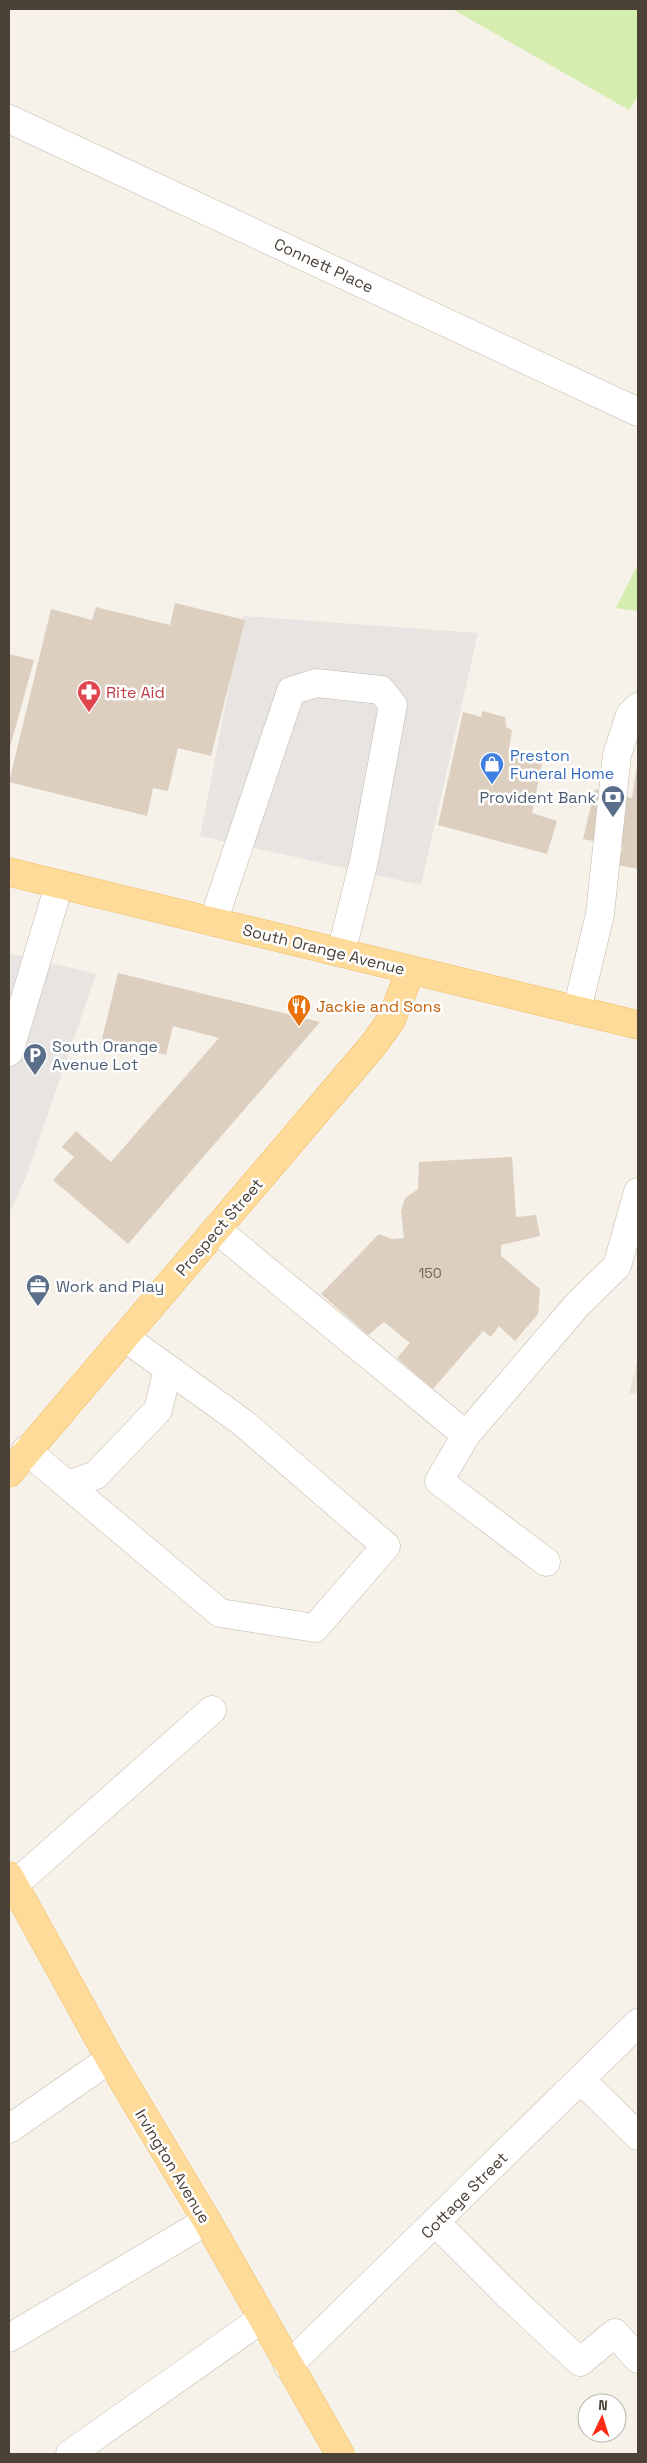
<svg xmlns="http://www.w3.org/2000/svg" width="647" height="2463" font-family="'Space Grotesk',sans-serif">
<rect width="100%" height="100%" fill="#f6f1e9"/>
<path fill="#eae3d7" d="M638,1358v34l-9,2z"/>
<path fill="#d5edae" d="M452,9h186v87l-9,14z
M638,564v47l-22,-3z"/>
<path fill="#e7e4e1" d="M243,616l235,17 -57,252 -221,-49z
M9,953l87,21 -70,203 -17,37z"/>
<path fill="#dccfc0" d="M175,603l70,17 -34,136 -33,-8 -10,43 -15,-3 -6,28 -138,-34 42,-173 41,11 4,-13 74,18z
M9,654l25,6 -25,91z
M482,711l23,6 1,10 6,3 -3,18 34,10 -11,55 25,8 -10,33 -109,-29 25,-113 18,5z
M637,765h1v104l-20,-4 5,-18 -40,-8 12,-50 37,9z
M118,973l202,49 -192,222 -75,-64 21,-23 -12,-10 14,-16 35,31 108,-124 -46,-12 -7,29 -64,-16z
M512,1157l4,60 20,-2 4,21 -39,9v11l39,33 -2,25 -23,27 -16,-15 -8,11 -8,-6 -50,58 -36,-31 13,-15 -26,-21 -16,13 -47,-41 58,-60 13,5 12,-1 -3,-27 4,-13 13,-9 1,-27z"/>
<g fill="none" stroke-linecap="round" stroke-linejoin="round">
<g stroke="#c2b8aa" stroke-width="29">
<path id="minor" d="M9,119l629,293
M213,922l78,-231 25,-8 65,7 12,15 -29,156 -23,92
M577,1010l23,-96 17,-159 13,-40 8,-8
M9,1052l50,-167
M216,1229l250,206 112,-131 39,-38 21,-74
M466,1435l-27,46 107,81
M26,1450l194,163 95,15 71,-82 -144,-124 -118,-85
M68,1485l28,-10 62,-65 10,-41
M14,1885l198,-175
M581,2080l57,56
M9,2129l101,-70
M436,2223l73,73 71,66 35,-29 23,26
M9,2338l198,-117
M288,2366l350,-343
M70,2454l193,-136"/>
</g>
<g stroke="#efba5e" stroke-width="29">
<path id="major" d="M9,872l629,153
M9,1473l365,-429 17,-24 20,-50
M9,1876l101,183 97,162 133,233"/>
</g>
<use href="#minor" stroke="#fff" stroke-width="28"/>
<use href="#major" stroke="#ffdb99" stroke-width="28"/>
</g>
<defs>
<g id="pharmacy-pin" transform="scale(1.25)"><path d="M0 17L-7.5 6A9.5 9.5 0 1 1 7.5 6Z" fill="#e0444e" stroke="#fff"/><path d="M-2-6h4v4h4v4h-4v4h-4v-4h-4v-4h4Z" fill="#fff"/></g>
<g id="shop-pin" transform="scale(1.25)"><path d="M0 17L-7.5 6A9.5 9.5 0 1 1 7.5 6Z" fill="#3f7fe0" stroke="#fff"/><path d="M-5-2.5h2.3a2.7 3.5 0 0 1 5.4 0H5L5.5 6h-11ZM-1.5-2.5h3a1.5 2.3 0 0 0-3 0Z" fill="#fff"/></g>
<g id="bank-pin" transform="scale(1.25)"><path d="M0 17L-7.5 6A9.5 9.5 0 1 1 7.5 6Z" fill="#5c6f8a" stroke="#fff"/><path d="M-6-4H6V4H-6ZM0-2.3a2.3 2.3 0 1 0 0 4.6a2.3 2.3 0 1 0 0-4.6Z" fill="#fff"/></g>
<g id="restaurant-pin" transform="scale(1.25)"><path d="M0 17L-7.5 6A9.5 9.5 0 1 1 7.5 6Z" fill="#e8710a" stroke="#fff"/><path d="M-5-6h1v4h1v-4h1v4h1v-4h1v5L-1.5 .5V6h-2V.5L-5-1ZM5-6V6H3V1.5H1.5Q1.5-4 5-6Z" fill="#fff"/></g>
<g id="parking-pin" transform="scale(1.25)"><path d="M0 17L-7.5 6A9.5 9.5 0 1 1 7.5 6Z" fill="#5c6f8a" stroke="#fff"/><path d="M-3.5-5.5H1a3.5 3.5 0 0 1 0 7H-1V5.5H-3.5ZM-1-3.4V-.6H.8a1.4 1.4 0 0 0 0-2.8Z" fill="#fff"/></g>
<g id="office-pin" transform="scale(1.25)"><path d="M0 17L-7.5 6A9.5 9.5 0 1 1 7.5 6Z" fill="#5c6f8a" stroke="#fff"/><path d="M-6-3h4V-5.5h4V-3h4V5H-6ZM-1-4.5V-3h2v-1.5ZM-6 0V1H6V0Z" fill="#fff"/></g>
</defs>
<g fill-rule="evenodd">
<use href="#pharmacy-pin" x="89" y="692"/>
<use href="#shop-pin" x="492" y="764"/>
<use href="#bank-pin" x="613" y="797"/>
<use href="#restaurant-pin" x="299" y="1006"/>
<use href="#parking-pin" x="35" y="1055"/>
<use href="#office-pin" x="38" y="1286"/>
</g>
<g text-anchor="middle" stroke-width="5" stroke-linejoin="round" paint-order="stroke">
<g font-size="14" fill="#6f6458">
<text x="430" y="1278">150</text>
</g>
<g font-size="16" fill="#4b4136" stroke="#fff">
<text transform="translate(324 265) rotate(25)" y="6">Connett Place</text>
<text transform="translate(324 949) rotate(14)" y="6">South Orange Avenue</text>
<text transform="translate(219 1227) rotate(-49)" y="6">Prospect Street</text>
<text transform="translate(173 2166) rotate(59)" y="6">Irvington Avenue</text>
<text transform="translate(464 2195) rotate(-45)" y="6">Cottage Street</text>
</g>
<g font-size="16" fill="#be3a42" stroke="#fff" text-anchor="start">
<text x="106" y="698">Rite Aid</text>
</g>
<g font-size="16" fill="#366cbe" stroke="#fff" text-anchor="start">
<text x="510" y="761">Preston<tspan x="510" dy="18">Funeral Home</tspan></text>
</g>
<g font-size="16" fill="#4e5e75" stroke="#fff" text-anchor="start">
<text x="596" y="803" text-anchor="end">Provident Bank</text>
<text x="52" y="1052">South Orange<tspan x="52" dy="18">Avenue Lot</tspan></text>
<text x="56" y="1292">Work and Play</text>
</g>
<g font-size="16" fill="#c56008" stroke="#fff" text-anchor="start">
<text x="316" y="1012">Jackie and Sons</text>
</g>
</g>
<rect width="647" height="2463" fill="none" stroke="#4b4136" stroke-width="20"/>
<g transform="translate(602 2418) rotate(4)"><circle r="24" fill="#ffffff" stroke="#b7b3af"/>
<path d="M0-4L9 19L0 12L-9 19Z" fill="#ff2b17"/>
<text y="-8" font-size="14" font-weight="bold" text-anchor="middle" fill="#4b4136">N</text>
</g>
</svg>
